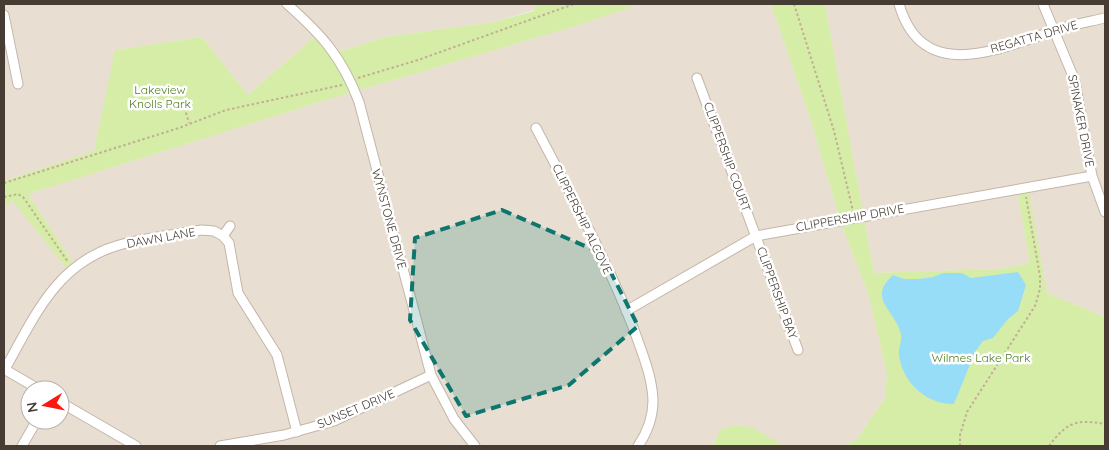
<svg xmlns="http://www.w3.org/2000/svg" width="1109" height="450" font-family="Quicksand,sans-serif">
<rect width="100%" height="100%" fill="#f4ede3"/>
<path fill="#e8ded1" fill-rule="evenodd" d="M4,4h531l-1,6 -40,12 -109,15 -50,16 -16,-20 -71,62 -46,-58 -86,13 -22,101 -90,30z
M640,4h131l40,117 29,99 29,76 18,78 -2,24 -27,40 -13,8h-61l-9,-4 -55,-12 -7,16h-709v-237l8,-9 63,66 -47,-72 298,-94 253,-75zM30,390h30v30h-30z
M825,4h280v313l-58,-24 -20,-106 -10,2 13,74 -31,6 -125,4z"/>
<path fill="#d6eda7" d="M535,4h105l-61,21 -253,75 -298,94 47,72 -6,5 -57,-71 -8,9v-28l90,-30 21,-101 87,-13 46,58 71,-62 16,20 50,-16 109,-15 40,-11z
M771,4h54l49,269 125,-4 31,-6 -13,-74 11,-2 19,106 58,24v129h-260l13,-8 27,-40 2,-24 -18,-78 -29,-76 -29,-99z
M736,425l17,3 31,18h-71l7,-16z"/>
<path fill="#98ddf8" d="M1018,272l8,13 -8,26 -10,8 -15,19 -10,3 -8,11 -21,52c-27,1 -52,-22 -55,-49 -1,-7 3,-13 2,-20 -5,-25 -35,-36 -8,-60l11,4h14l15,-2 10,-4h19l9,5z"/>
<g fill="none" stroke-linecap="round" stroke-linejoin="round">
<g stroke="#c3b6a8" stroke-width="11">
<path id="minor" d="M287,4c35,31 55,53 72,98l72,273 23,44 21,27
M899,4c23,80 98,46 154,27 17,-6 35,-9 52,-13
M1043,4l32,77 17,95 13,36
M4,15l14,69
M697,78l101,272
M536,128c34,65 70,130 97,199 8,23 19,48 20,73 0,16 -6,33 -15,46
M223,236l7,-10
M626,311l130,-75 336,-60
M4,369l36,21
M5,369c29,-51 50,-104 111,-123 27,-9 58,-11 86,-16l12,1 9,5 6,7 9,50 39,62 20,77
M60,402l76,44
M22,446l15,-26
M220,446l64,-11 50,-14 97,-46"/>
</g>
<path stroke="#c3ad95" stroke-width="2" stroke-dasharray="2.5 2.5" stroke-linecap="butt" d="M794,4l40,127 19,80
M358,78l60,-18 156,-56
M179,100l4,3 6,20
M4,183l175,-55 47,-18 116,-25
M4,197l14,-3 5,3 45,65
M960,446v-11l7,-23 68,-106 5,-17v-13l-14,-79
M1049,446c18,-24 27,-27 56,-22"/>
<use href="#minor" stroke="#fff" stroke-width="9"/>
</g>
<path fill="#0f766e" fill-opacity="0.2" stroke="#0f766e" stroke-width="4" stroke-dasharray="10 6" stroke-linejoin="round" d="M502,210l99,43 37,73 -69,59 -103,31 -56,-96 5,-82z"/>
<g text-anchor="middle" stroke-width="5" stroke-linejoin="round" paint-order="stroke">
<g font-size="12" fill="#463c33" stroke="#fff">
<text transform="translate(1034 37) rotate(-16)" y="4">REGATTA DRIVE</text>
<text transform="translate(1081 121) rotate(79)" y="4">SPINAKER DRIVE</text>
<text transform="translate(727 157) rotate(70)" y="4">CLIPPERSHIP COURT</text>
<text transform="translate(850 218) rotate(-10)" y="4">CLIPPERSHIP DRIVE</text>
<text transform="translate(389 219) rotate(75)" y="4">WYNSTONE DRIVE</text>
<text transform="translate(582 219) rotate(64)" y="4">CLIPPERSHIP ALCOVE</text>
<text transform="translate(161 238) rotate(-10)" y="4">DAWN LANE</text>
<text transform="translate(777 293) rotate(70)" y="4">CLIPPERSHIP BAY</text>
<text transform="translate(356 409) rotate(-23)" y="4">SUNSET DRIVE</text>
</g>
<g font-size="12" fill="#4f7e20" stroke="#fff">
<text x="160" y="94">Lakeview<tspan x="160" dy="14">Knolls Park</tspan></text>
<text x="981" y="362">Wilmes Lake Park</text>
</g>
</g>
<rect width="1109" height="450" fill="none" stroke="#463c33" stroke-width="10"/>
<g transform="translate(45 405) rotate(260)"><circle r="24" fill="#ffffff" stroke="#b5b1ad"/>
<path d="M0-4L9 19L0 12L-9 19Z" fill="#ff160f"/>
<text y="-8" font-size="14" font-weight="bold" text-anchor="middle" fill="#463c33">N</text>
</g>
</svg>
